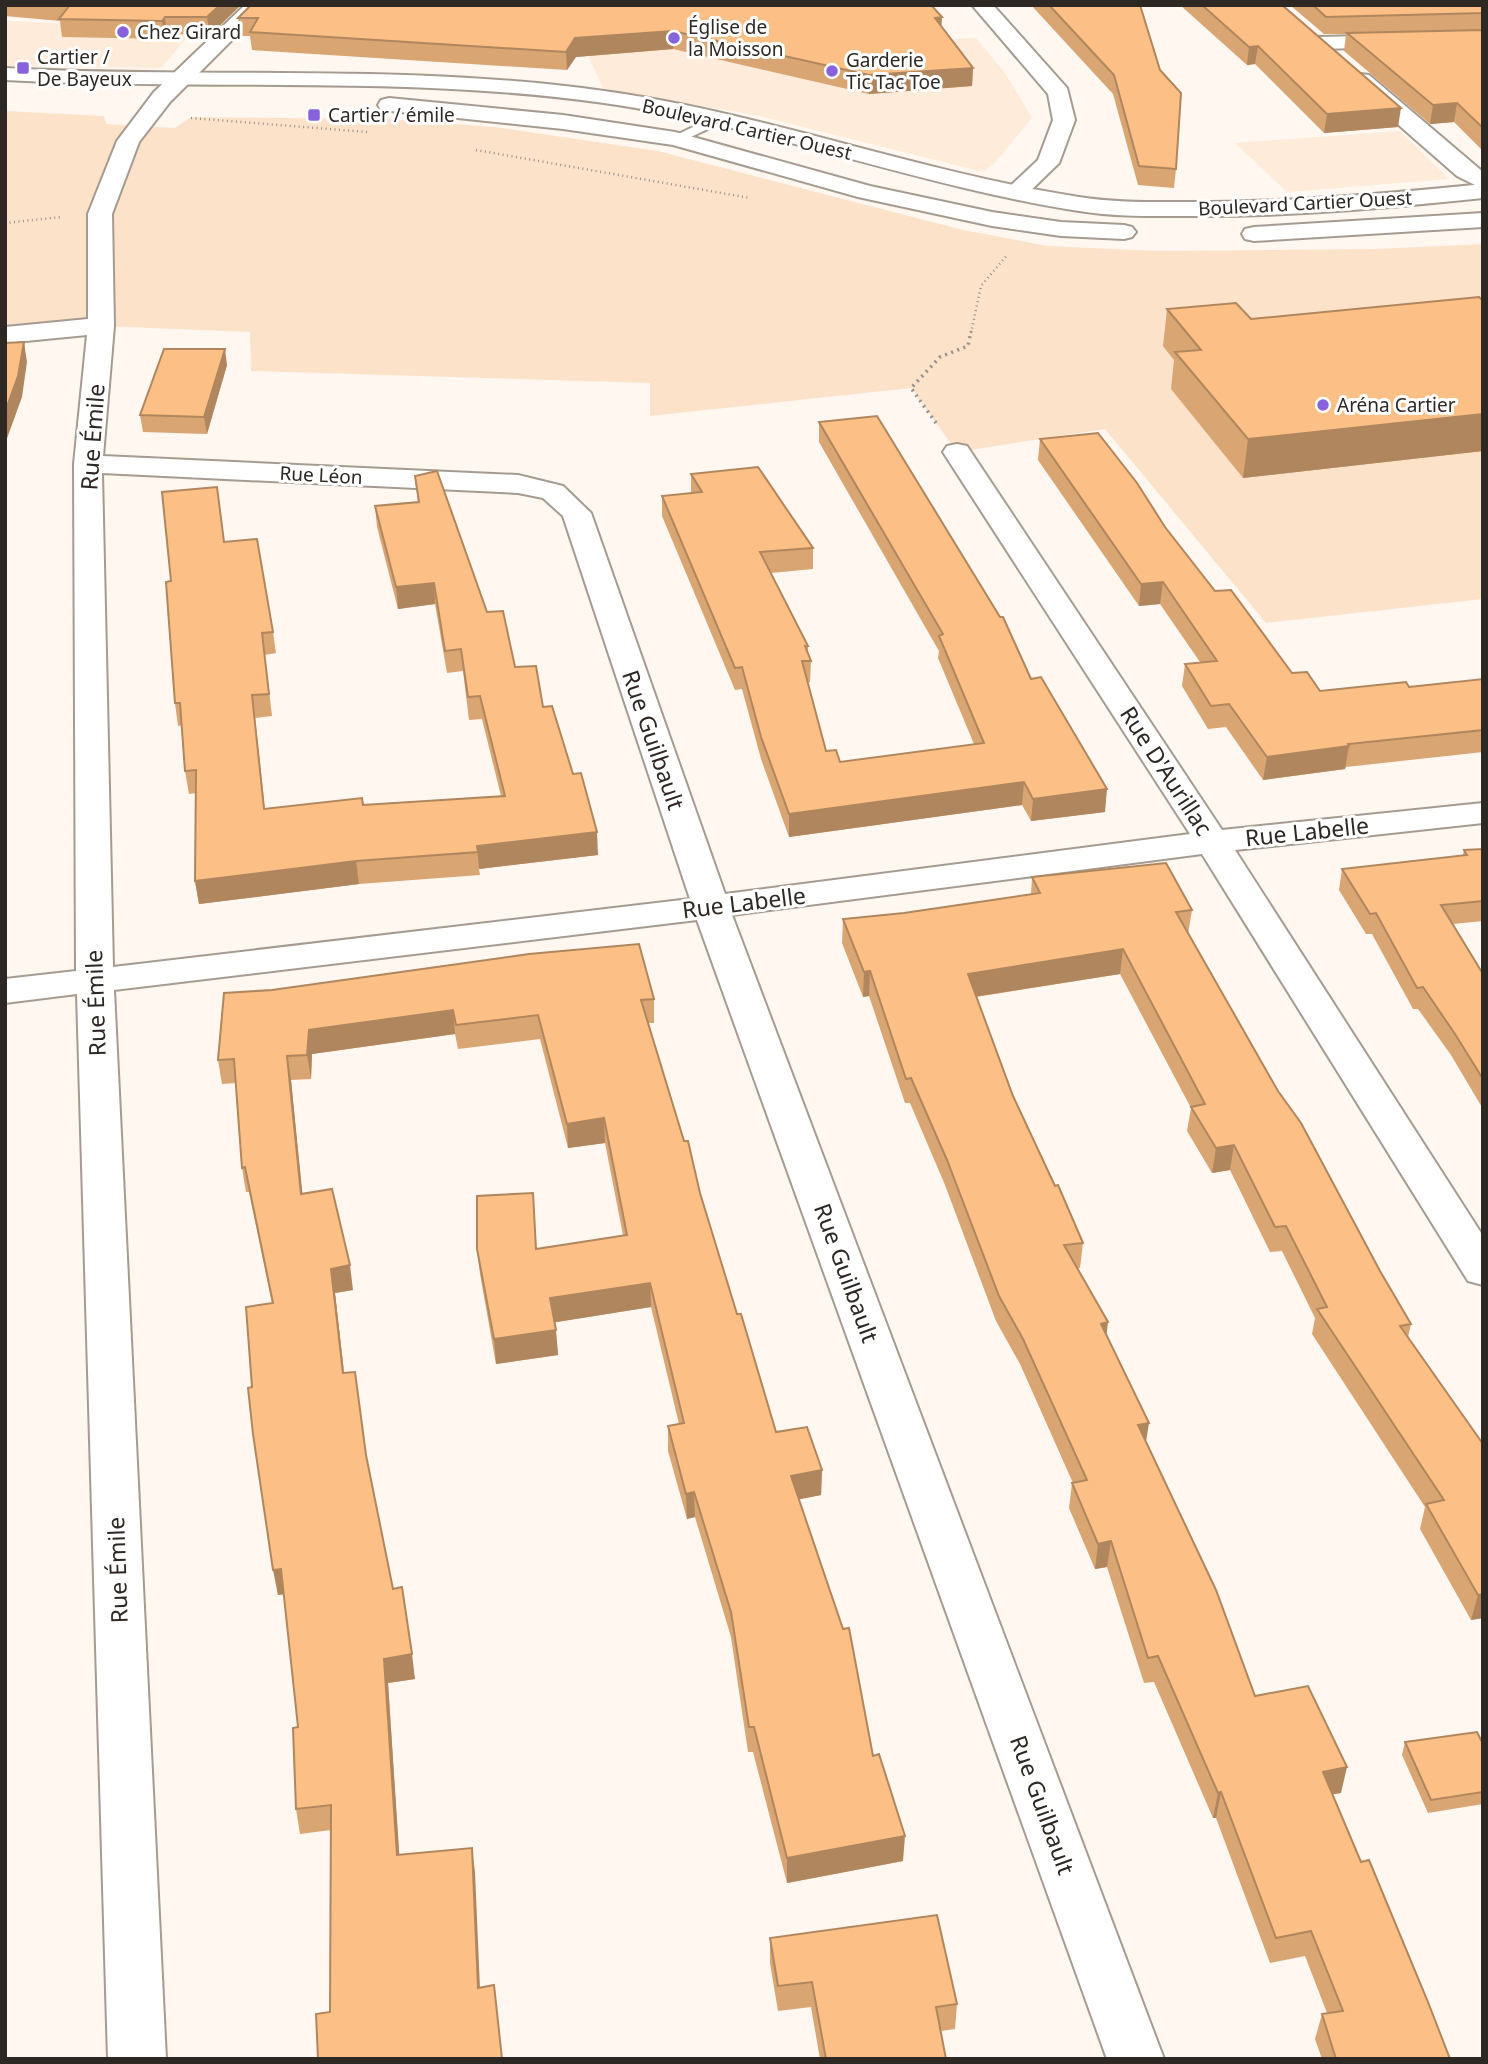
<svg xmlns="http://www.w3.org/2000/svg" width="1488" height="2064" font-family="'Noto Sans',sans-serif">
<rect width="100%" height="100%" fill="#fff7f0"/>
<path fill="#feebda" d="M5,21l190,7 -34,40 -152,-2 -4,-1z
M976,38l29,35 27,45 -37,45 -12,9 -228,-57 -151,-25 -23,-50 264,5z
M1400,131l49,48 -162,13 -52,-49z"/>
<path fill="#fde2ca" d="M5,111l99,5 2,8 69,4 16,-11 198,2 105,8 164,24 305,79 85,16 109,5 218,-2 108,-5v355l-217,24 -161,-194 -148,23 -46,-64 -261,28v-33l-399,-12 -1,-39 -149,-6 -96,9z"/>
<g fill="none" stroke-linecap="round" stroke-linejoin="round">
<g stroke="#a69b90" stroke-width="4">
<path id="lane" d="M718,115l5,1v6l-43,20h-10l-2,-3z"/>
</g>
<g stroke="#a69b90" stroke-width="4">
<path id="street" d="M245,5h22l-97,97 -31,40 -27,72 2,112 -11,130 415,19 45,11 28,27 134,381 465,-60 -247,-382 4,-6 10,-2 10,2 4,6 251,378 261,-27v20l-248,27 248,386v49l-15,-4 -266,-427 -470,61 432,1144h-57l-410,-1139 -583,70 52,1069h-58l-31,-1065 -72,9v-24l71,-8 -2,-507 13,-129 -82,8v-16l83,-8v-105l29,-73 37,-49zM102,473l416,20 25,5 20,18 127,383 -577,68z
M972,5h21l74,83 8,32 -16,43 -35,34h-16l-4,-5 34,-32 15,-40 -5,-26z
M1483,33v12l-164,4 -7,-2 -3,-4 3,-4 7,-2z
M1361,74l8,1 114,97v17l-26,-13 -104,-91 -3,-5 3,-5z"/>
</g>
<g stroke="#a69b90" stroke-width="4">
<path id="secondary" d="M5,68c199,11 401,-5 599,23 161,22 314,81 475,106 37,6 75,5 112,5 98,0 195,-8 292,-18v14c-97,10 -194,19 -292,18 -37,0 -75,1 -112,-5 -161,-25 -314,-85 -475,-108 -198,-28 -400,-12 -599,-23z
M389,98l174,17 112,17 195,54 122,26 69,10 63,3 8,2 4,5 -4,5 -8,2 -63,-3 -69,-10 -134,-29 -185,-52 -110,-16 -182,-19 -3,-5 3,-5z
M1483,213v14l-229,14 -9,-2 -3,-5 3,-5 9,-2z"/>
</g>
<path stroke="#97908b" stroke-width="2.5" stroke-dasharray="1 3.5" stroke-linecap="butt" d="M191,118l176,14
M476,150l274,48
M5,223l56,-6
M971,333l10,-47 27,-32"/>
<path stroke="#97908b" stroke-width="3.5" stroke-dasharray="2 4.5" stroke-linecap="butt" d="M936,423l-25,-35 29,-31 28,-11 3,-15"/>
<use href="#lane" fill="#fff" fill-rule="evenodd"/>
<use href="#street" fill="#fff" fill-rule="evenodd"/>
<use href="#secondary" fill="#fff" fill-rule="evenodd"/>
</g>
<path fill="#d9a573" d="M5,5h236l-31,30 -43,-1 -2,5 -103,-2 -2,-16 -55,-5z
M1031,5h109l36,164 -2,19 -36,-3 -25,-91z
M1180,5h102l116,122 -74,6 -69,-69 -8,1z
M1290,5h193v144h-2l-27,-27 -24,2 -86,-73 2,-17h-22z
M238,18l704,9 31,41 -1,18 -103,8 -196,-45 -97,8 -9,13 -315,-20 -2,-14h-10z
M1483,301v150l-240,27 -72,-89 3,-29 -11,-14 4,-37 84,10z
M227,365l-20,69 -64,-2 -3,-17z
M819,422l212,257 74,133 -74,9 -9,-16 -233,32 -28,-78 -19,-70 -7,1 -73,-174v-20l29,-3v-19l122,74v21l-42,4 37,73v8l3,7 -1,21 -3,1 19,68 14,11 134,-18 -36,-86 1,-7 -120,-209z
M1040,439l125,88 50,64 77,82 28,18 89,-4 74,-8v73l-137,15 -1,2 -82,11 -37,-53 -18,2 -26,-43 3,-22 15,-2 -40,-58 -21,2 -101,-146z
M415,476l72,136 28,55 28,40 55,148 -119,14 1,6 -121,9 -160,20 -4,-23 1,-88 -7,1 -4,-23 -3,-46 -4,1 -3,-23 -4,-122 53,-39 49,90 3,21 -11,2 7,61 -17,2 10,91 98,-4 138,-9 -19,-77 -13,1 -6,-49 -16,2 -12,-69 -37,5 -21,-82 -2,-21 43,-4z
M1483,849v72l-30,3 30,50v135l-32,-54 -33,-46h-5l-41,-75h-6l-27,-44 3,-21 121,-14 1,-5z
M1032,877l160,33 -4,24 192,337 31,53 -3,13 75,107v174l-12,2 -51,-91 5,-22 -113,-173 3,-16 -33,-67 -12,1 -40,-82 -18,3 -25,-42 4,-23 -71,-134 -144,23 37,99 70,147 -3,25h-3l30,68 39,107 109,253 86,97 -9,1 29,68 89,197h-128l-7,-20 7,-25 5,-1 -22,-57 -35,7 -54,-145h-3l-59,-136 -10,1 -37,-116 -12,2 -26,-61 3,-25h1l-53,-119 -24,-43 -51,-136 -35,-82h-5l-36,-107 -6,1 -21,-54 1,-24 61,-6 127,-19z
M224,993l430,6v24h-6l89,291 39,118 46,38 -1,25 -22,4 104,362 -116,22 -34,-131h-5l-17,-115 -36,-120 -8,2 -19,-68v-25l11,-2 -28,-117 -96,15 3,33 -62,9 -16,-90 -3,-25 56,-56 3,56 87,-14 -18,-92 -37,5 -28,-109 -82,10 -3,-15 -143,20 -1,25 -20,1 11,114 51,96 -18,3 9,80 22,82 27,134 22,90 -27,4 11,172 76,17 -145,140 1,-182 -31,4 -4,-25 2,-82 -14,-133 -6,1 -26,-208 20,-84 -23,-111h-3l-4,-24 -6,-85 -14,1 -4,-24z
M1405,1742l78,2v60l-55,9 -26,-58z
M770,1938l187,66 -2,25 -14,2 5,28h-126l-9,-52 -33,4 -8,-48z"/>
<path fill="#b0865e" d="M220,5h21l-31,30 -3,-18z
M165,17l2,17 -2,5 -3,-18z
M942,17l-1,18 -6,-17z
M673,31v18l-97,8 -9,13 -1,-18 9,-14z
M1258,46l-3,18 -8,1 2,-18z
M973,68l-1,18 -103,8v-19z
M1457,103l-3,19 -24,2 3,-19z
M1401,108l-3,19 -74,6 3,-19z
M24,342l3,20 -5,35 -17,47v-32z
M225,349l2,16 -20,69 -3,-17z
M1483,414v37l-240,27 5,-39z
M1163,582l-3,22 -21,2 2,-22z
M434,583l1,21 -37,5 -2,-22z
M1349,746l-4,23 -82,11 4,-23z
M1024,782l-2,23 -233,32v-23z
M1107,789l-2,23 -74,9 2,-22z
M597,832l1,23 -119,14 -2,-23z
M356,861l3,23 -160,20 -4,-23z
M1123,949l-3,25 -154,24 2,-24z
M870,971l-1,25 -6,1 1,-25z
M453,1010l2,24 -143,20 -1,25 -4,-24 2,-25z
M287,1056l4,24 14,139 -4,-25z
M604,1118l1,25 -37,5 -1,-24z
M1234,1145l-4,25 -18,3 4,-25z
M350,1265l3,25 -18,3 12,105 -16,-129z
M650,1283l1,24 -100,16 -1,-25z
M1108,1322l-3,26 -4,-24z
M556,1330l2,25 -62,9 -2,-25z
M1149,1423l-4,25 -7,-23z
M822,1470l-1,25 -30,6v-25z
M694,1492l1,25 -8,2 -1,-25z
M1111,1541l-4,26 -12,2 3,-25z
M281,1569l5,25 -8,1 -5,-25z
M1483,1594v24l-12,2 7,-25z
M412,1654l3,25 -27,4 13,197 -4,-25 -13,-196z
M1347,1767l-6,26 -24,4 6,-25z
M1221,1792l-5,26h-3l5,-25z
M905,1836l-2,25 -116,22v-25z
M472,1848l3,24 6,140 -3,-24z"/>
<path fill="#fcc086" stroke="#b0865e" stroke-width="2" d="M70,5h150l-13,12h-42l-3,4 -103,-2z
M251,5h680l11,12 -7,1 38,50 -104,7 -196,-44 -98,7 -9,14 -316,-20 8,-14h-20z
M1049,5h91l20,65 21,23 -5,76 -37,-3 -25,-91z
M1202,5h80l119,103 -74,6 -69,-68 -9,1z
M1313,5h170v8l-157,4z
M1483,30v98l-26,-25 -24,2 -86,-72z
M1479,297l4,4v113l-235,25 -73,-87 26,-2 -34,-41 69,-6 15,16z
M24,342l-6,34 -13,36v-69z
M164,349h61l-21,68 -64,-2z
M877,416l123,201h3l28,62 10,-2 66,112 -74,10 -9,-17 -235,32 -28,-77 -19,-70 -7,1 -73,-172 40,-4 -11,-18 67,-7 55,81 -53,4 48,94h-3l6,15h-9l24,90 10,-1 4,12 144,-19 -45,-107 4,-2 -124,-212z
M1098,433l39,50 28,44 50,64 16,-1 61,83 15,-1 13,19 86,-9 3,5 74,-8v51l-135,14 1,2 -82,11 -38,-53 -18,2 -26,-42 32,-3 -54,-79 -22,2 -101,-145z
M437,471l50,141 16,-1 12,56 21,-1 7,41 9,-1 21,68 8,-1 16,59 -120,14 1,6 -122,9 -161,20 1,-111 -11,1 -5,-68h-5l-9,-121 5,-1 -9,-89 55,-5 7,55 33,-3 16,93 -11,1 7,61 -17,1 12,114 98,-11 1,7 142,-9 -25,-100 -12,1 -7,-48 -16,2 -11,-68 -38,4 -21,-81 44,-4 -4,-26z
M1483,849v52l-42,4 42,69v105l-28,-45 -32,-47 -6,1 -41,-75 -6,1 -28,-45 125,-14 -3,-5z
M1166,863l26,47 -16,2 102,179 23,32 79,148 31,53 -11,2 83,118v150l-5,1 -52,-91 18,-4 -127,-191 10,-2 -41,-81 -11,1 -41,-82 -18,3 -25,-41 14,-3 -82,-155 -155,25 45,122 42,90 3,-1 25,58 -19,2 44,77 -7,2 48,99 -11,2 78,165 39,106 53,-10 39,81 -24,5 38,90 8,-2 59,142 22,57h-114l-14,-45 21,-3 -32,-80 -35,7 -55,-146 -3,1 -60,-137 -10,2 -37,-117 -13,3 -26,-61 15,-3 -64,-141 -24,-43 -52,-136 -36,-82 -5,1 -36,-108 -6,1 -21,-53 61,-6 136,-20 -8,-16z
M639,944l15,55 -13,1 43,141h4l12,52 37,121h4l35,118 31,-5 15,43 -31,6 52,153 6,-1 24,128 6,-2 26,82 -118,22 -33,-131h-5l-18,-115 -37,-120 -8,2 -18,-68 16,-3 -34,-140 -100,15 6,32 -62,9 -17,-90v-53l56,-3 3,56 91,-14 -23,-117 -37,6 -29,-109 -82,10 -3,-15 -144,20 -2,25 -20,1 14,138 31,-5 18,76 -19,4 12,104 12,-1 11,83 27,134 9,-2 10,67 -28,5 13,196 75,-7 6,140 16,-3 8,74h-184l-2,-45 14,-2 1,-207 -35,4 -3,-81 5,-1 -17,-158 -8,1 -20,-136 -5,-46 4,-1 -6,-80 27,-4 -28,-136 -3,1 -8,-109 -16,1 6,-67 48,-3 257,-36z
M1477,1732l6,12v48l-52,8 -26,-58z
M937,1915l20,89 -21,3 10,52h-120l-14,-77 -34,4 -8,-48z"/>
<g fill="#8662dc" stroke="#fff" stroke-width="2.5">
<circle cx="123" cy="32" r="7"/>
<circle cx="674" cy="38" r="7"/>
<rect x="16" y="61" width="14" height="14" rx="3.5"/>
<circle cx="832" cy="71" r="7"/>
<rect x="307" y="108" width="14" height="14" rx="3.5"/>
<circle cx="1323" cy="405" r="7"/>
</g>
<g text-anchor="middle" stroke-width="6" stroke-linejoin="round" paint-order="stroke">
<g font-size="19" fill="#2d2824" stroke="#fff" text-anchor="start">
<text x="688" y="34">Église de<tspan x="688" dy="22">la Moisson</tspan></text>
<text x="137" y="39">Chez Girard</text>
<text x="37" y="64">Cartier /<tspan x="37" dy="22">De Bayeux</tspan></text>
<text x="846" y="67">Garderie<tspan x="846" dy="22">Tic Tac Toe</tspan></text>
<text x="328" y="122">Cartier / émile</text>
<text x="1337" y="412">Aréna Cartier</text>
</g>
<g font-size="19" fill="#2d2824" stroke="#fff">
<text transform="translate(747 129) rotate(13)" y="7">Boulevard Cartier Ouest</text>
<text transform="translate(1305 203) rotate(-3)" y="7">Boulevard Cartier Ouest</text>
<text transform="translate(321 475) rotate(3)" y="7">Rue Léon</text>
</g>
<g font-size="23" fill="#2d2824" stroke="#fff">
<text transform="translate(93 437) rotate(-86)" y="8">Rue Émile</text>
<text transform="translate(653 740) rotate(71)" y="8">Rue Guilbault</text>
<text transform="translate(1166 771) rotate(57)" y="8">Rue D'Aurillac</text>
<text transform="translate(1307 832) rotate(-6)" y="8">Rue Labelle</text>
<text transform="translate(744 903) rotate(-7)" y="8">Rue Labelle</text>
<text transform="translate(96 1003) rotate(-92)" y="8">Rue Émile</text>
<text transform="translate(846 1273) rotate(70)" y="8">Rue Guilbault</text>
<text transform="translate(118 1570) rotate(-92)" y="8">Rue Émile</text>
<text transform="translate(1042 1805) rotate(70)" y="8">Rue Guilbault</text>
</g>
</g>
<rect width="1488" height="2064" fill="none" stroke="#2d2824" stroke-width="14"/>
</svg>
